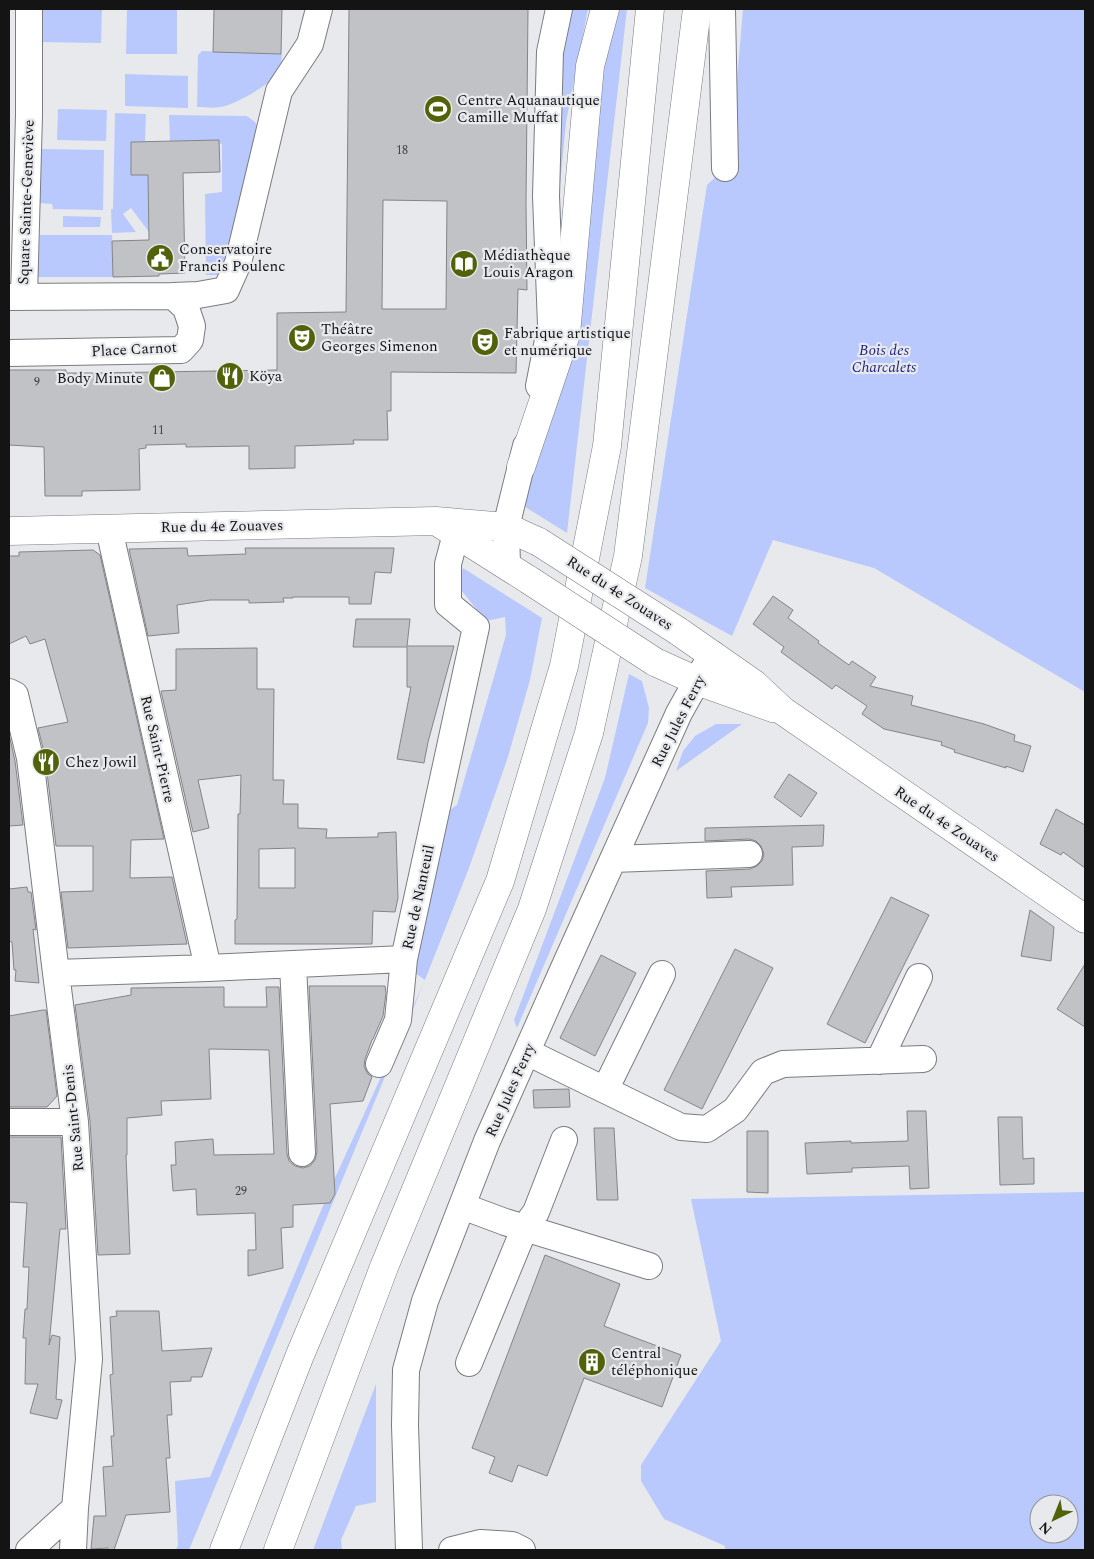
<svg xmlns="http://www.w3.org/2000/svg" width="1094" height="1559" font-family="Spectral,serif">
<rect width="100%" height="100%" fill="#e8e9ec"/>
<path fill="#b9c9fd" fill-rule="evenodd" d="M40,9h62l-1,34 -61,-1z
M127,9h50v45h-51z
M568,9h20l-22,113 -7,74 7,70 -7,-2 -1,-205z
M614,9h13l-60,524 -45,-28 79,-441z
M743,9h342v683l-211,-124 -101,-28 -41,96 -87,-48 62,-403 23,-22z
M202,51l80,3c-1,5 0,11 -2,16 -3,11 -43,33 -55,36 -9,3 -19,1 -28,1l1,-52z
M125,74l63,2v32l-63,-2z
M58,109l49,1 -1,31 -49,-1z
M115,113l31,1 -1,27 -14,1v32l17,1 1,57 -18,-24 -8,6 13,18 -24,1 -1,-24h2z
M169,115l78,1 8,6 8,15 -28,120 -17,18h-12l-1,-81 17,-2v-48l-3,-1 -1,-3 -48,1z
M39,149l65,1 -1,60 -50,-1 -1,-5 -13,-1z
M63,216l38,1 -1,10h-37z
M40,235h72l1,42h-76z
M463,568l79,50 -12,62 -23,80 -38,108 -44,112 -236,570h-13l2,-5 -3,-64 35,-4 120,-288 95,-209 -10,-7 16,-83 12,-75 14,-10 49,-170 -1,-18 -19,4 -29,-36z
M629,674l13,7 7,27 -1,15 -131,305 -3,-8 91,-242z
M716,724h26l-66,47 7,-20 12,-15z
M1085,1192v358h-360v-4l-61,-27 -23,-38v-16l80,-124 -30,-142zM1039,1504h30v30h-30z
M376,1384v118l-20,4 -15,34 1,10h-29z"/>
<path fill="#c1c2c5" stroke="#848588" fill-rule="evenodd" d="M214,9h68l-1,45 -68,-2z
M349,9h179l-2,192 1,89 -9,-1 -2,84 -125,-1v39h-4l1,29h-35l1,4 -59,2v22l-46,1v-23l-63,1v-3l-40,1v3l-7,1 1,41 -58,1v5h-37l-1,-49 -35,-2v-75h57v3h29l182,-3v-57l69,-1zM383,200l64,1 -1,108h-64z
M219,140l1,32 -37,1 2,100 -26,1v2l-46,1 -1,-36 37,-1 -1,-65h-17v-33z
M187,548l1,8 58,-2 -1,-6h149l-3,25 -16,-1 -4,32h-22v-7h-56v1h-10l1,4 -35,1v-3h-39l-33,5 2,28 -31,3 -19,-87z
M93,550l7,5 64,284 -33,1 -1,38 42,-1 15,67 -119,4 -7,-56 32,-1v-45h-37l-11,-90 -7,-28 30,-6 -23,-83 -15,5 -4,-8 -17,8v-88h10v-4z
M773,596l20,14 -5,8 31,23 -1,2 31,22 3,-4 24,16 -6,9 43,10 -2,9 73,19 31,11 -1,6 17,5 -8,26 -17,-6v2l-52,-16 1,-2 -14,-5 1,-3 -58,-13 -22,-15 5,-8 -31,-21 -4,4 -51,-37 3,-5 -31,-23z
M356,619h54l-3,27h47l-26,96 -4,21 -27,-4 14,-72h-4v-40h-54z
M257,648v41h17l-1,91h11l-1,24h15v24l29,1 -1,9 52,-1v-4l18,-1 2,66 -3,14 -22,-1 -1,33h-137v-24l2,-1 1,-105h2l1,-39 -43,5 11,48 -16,4 -32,-141 15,-1v-41zM295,848v40h-36v-39z
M9,734l6,27 8,64 -14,1z
M789,774l28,19 -16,24 -27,-20z
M1056,809l29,16v43l-22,-16 -2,3 -21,-11z
M824,825l-1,21 -31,1 1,38 -62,2 1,10 -25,1 -1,-27 44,-2 7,-3 5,-5 2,-7 -3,-8 -5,-5 -7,-2 -44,2v-13z
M27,887l1,5h3l5,38 -3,-1 6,54 -24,-2 1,-11h-2l-2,-28 -3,-1v-52z
M891,897l38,18 -64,128 -38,-19z
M1030,910l24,17 -3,34 -30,-5z
M735,949l38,19 -71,141 -38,-19z
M601,955l35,18 -41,83 -35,-18z
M1085,964v63l-28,-18z
M309,986h76l1,7 -3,23 -10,23 -1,1 -7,19 -1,7 3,7 5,4 -9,24 -33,3 5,90 -5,9 -37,2v22l-12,1 2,40 -35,8v-26h8l-1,-37 -58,2 -1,-26 -23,2 -2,-26h5l-1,-23 38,-3 1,16 60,-1 -5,-104 -60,-1 2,50 -50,2 1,14 -35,3v37h-1l4,99 -32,1 -8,-134 -15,-116 56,-10v-7l93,-1v20h43l-1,-20h13l8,167 2,7 6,5 8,2 7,-2 5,-6 2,-8z
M43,1010h3l11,86 -10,11h-38v-91z
M569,1089l1,18 -36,1 -1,-18z
M907,1111h19l3,77 -19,1 -1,-23 -57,2v4l-45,2 -2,-31 46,-2v2l57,-2z
M998,1117h24l1,42 11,-1v26l-34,1z
M594,1128h20l4,72h-21z
M747,1131h21v62l-21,-1z
M9,1137h52l5,92h-6l-11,116 3,-10 8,2 -4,62 6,1 -5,19 -27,-6 8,-29h-13l1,-46h-3l2,-29h2l2,-42h-6l4,-64 -18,-1z
M545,1255l75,29 -16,42 77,29 -19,52 -78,-29 -37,98 -29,-11 -6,17 -23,-9 6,-16 -23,-9z
M116,1311h43l3,40 50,-3 -10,29h-11v4l-21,1 2,33h-5l3,43h-4l4,54 -44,3 -12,35h-6v-2l-17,1 3,-33h12l-3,-49 10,-1 -2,-30h3l-4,-61 3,-1 -3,-57 7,-1z"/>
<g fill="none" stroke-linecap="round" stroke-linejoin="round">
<g stroke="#7b7c7f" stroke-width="28">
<path id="minor" d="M722,9l3,159
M173,296l25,-1 28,-5 12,-27 41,-172 31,-47 9,-35
M9,297l164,-1 13,12 6,18 -2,14 -9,10 -172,3
M24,297l5,-182v-106
M539,386l12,-61 -5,-129 4,-144 9,-43
M109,529l99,439
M507,566l-1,-39 20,-81
M9,692l6,3 15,63 26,215 19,149 14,237 -14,149 -2,42
M613,859l136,-5
M293,965l9,188
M56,973l152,-5 196,-9 72,-332 -28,-23v-40l8,-30
M527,1052l154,75 26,2 28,-19 28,-38 20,-8 140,-5
M879,1061l40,-84
M379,1064l19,-44 6,-61
M605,1090l57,-116
M9,1122h66
M462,1206l43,16 144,44
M469,1363l56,-136 11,-15 28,-72
M29,1550l46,-42
M409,1550l-4,-125 1,-55 19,-69 62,-160 76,-171 116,-257 33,-59
M452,1550l28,-7 32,2 10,5"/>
</g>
<g stroke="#7b7c7f" stroke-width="29">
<path id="major" d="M439,523l90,57
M9,531l427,-10 70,6 33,15
M678,631l76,53 29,27 302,208
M655,662l42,19 76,27"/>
</g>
<g stroke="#7b7c7f" stroke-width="29">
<path id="highway" d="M521,467l45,-133 24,-268 15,-57
M224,1550l76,-195 200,-474 64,-215 43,-220 43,-437
M278,1550l106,-283 148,-358 57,-176 39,-177 69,-547"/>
</g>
<use href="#minor" stroke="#fff" stroke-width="26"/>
<use href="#major" stroke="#fff" stroke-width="28"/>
<use href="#highway" stroke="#fff" stroke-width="28"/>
<g stroke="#7b7c7f" stroke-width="29" stroke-linecap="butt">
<path id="major-bridge" d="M539,542l139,89
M529,580l126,82"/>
</g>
<use href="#major-bridge" stroke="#fff" stroke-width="28"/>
</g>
<defs>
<g id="stadium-disc" transform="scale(1.4375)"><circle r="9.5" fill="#51620a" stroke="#e8e9ec"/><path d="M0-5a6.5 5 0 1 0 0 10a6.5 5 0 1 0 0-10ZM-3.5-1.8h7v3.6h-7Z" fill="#fff"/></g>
<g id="civic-disc" transform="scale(1.4375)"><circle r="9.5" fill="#51620a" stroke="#e8e9ec"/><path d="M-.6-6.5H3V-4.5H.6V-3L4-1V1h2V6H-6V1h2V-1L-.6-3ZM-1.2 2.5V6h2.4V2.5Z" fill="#fff"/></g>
<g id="library-disc" transform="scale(1.4375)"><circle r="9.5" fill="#51620a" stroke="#e8e9ec"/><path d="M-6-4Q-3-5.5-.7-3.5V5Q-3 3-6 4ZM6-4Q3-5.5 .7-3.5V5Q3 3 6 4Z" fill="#fff"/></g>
<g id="theatre-disc" transform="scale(1.4375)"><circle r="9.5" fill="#51620a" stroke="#e8e9ec"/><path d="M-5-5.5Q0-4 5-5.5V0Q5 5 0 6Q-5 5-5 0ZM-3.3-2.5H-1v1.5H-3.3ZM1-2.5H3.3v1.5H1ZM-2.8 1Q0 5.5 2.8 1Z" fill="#fff"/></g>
<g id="restaurant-disc" transform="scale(1.4375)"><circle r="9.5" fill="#51620a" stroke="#e8e9ec"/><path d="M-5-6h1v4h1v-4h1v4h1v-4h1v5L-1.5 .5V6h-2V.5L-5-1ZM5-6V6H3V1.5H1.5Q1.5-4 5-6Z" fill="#fff"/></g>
<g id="shop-disc" transform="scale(1.4375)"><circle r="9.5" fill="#51620a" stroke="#e8e9ec"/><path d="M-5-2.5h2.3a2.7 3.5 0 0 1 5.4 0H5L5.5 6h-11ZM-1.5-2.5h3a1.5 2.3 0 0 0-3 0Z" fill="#fff"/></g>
<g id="building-disc" transform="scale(1.4375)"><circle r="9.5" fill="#51620a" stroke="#e8e9ec"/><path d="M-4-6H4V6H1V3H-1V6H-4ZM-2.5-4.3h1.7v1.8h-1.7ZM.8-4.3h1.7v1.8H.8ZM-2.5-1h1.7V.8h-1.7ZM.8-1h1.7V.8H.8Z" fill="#fff"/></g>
</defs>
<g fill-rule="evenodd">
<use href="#stadium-disc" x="438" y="109"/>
<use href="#civic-disc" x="160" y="258"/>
<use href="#library-disc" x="464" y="264"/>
<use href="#theatre-disc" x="302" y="338"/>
<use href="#theatre-disc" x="485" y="342"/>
<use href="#restaurant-disc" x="230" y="376"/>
<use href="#shop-disc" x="162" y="378"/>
<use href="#restaurant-disc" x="46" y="762"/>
<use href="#building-disc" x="592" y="1362"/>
</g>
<g text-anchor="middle" stroke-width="4.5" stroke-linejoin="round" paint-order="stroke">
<g font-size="12" fill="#3f4041">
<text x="402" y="154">18</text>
<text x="37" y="386">9</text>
<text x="158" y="434">11</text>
<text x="241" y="1195">29</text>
</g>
<g font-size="15" fill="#141415" stroke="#e8e9ec" text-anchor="start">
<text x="457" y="105">Centre Aquanautique<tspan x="457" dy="17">Camille Muffat</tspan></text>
<text x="179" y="254">Conservatoire<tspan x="179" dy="17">Francis Poulenc</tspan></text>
<text x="483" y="260">Médiathèque<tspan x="483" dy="17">Louis Aragon</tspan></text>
<text x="321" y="334">Théâtre<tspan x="321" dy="17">Georges Simenon</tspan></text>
<text x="504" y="338">Fabrique artistique<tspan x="504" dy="17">et numérique</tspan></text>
<text x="249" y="381">Köya</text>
<text x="143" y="383" text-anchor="end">Body Minute</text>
<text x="65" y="767">Chez Jowil</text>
<text x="611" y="1358">Central<tspan x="611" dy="17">téléphonique</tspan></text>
</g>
<g font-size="15" fill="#141415" stroke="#e8e9ec">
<text transform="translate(26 202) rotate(-88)" y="5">Square Sainte-Geneviève</text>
<text transform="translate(134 349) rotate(-3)" y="5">Place Carnot</text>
<text transform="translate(222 526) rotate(-1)" y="5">Rue du 4e Zouaves</text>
<text transform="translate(620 593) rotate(33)" y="5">Rue du 4e Zouaves</text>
<text transform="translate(678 721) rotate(-63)" y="5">Rue Jules Ferry</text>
<text transform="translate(158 749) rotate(77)" y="5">Rue Saint-Pierre</text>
<text transform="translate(947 824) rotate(34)" y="5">Rue du 4e Zouaves</text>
<text transform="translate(418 897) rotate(-78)" y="5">Rue de Nanteuil</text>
<text transform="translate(510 1090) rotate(-66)" y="5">Rue Jules Ferry</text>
<text transform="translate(73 1118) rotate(-96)" y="5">Rue Saint-Denis</text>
</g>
<g font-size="15" font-style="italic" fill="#1e2585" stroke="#e8e9ec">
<text x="884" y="355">Bois des<tspan x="884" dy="17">Charcalets</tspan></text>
</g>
</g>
<rect width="1094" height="1559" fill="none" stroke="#141415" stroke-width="20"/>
<g transform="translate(1054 1519) rotate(223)"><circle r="24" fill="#e8e9ec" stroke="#939496"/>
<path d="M0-4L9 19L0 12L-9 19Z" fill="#51620a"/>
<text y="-8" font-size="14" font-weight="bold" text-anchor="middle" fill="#141415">N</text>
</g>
</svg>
